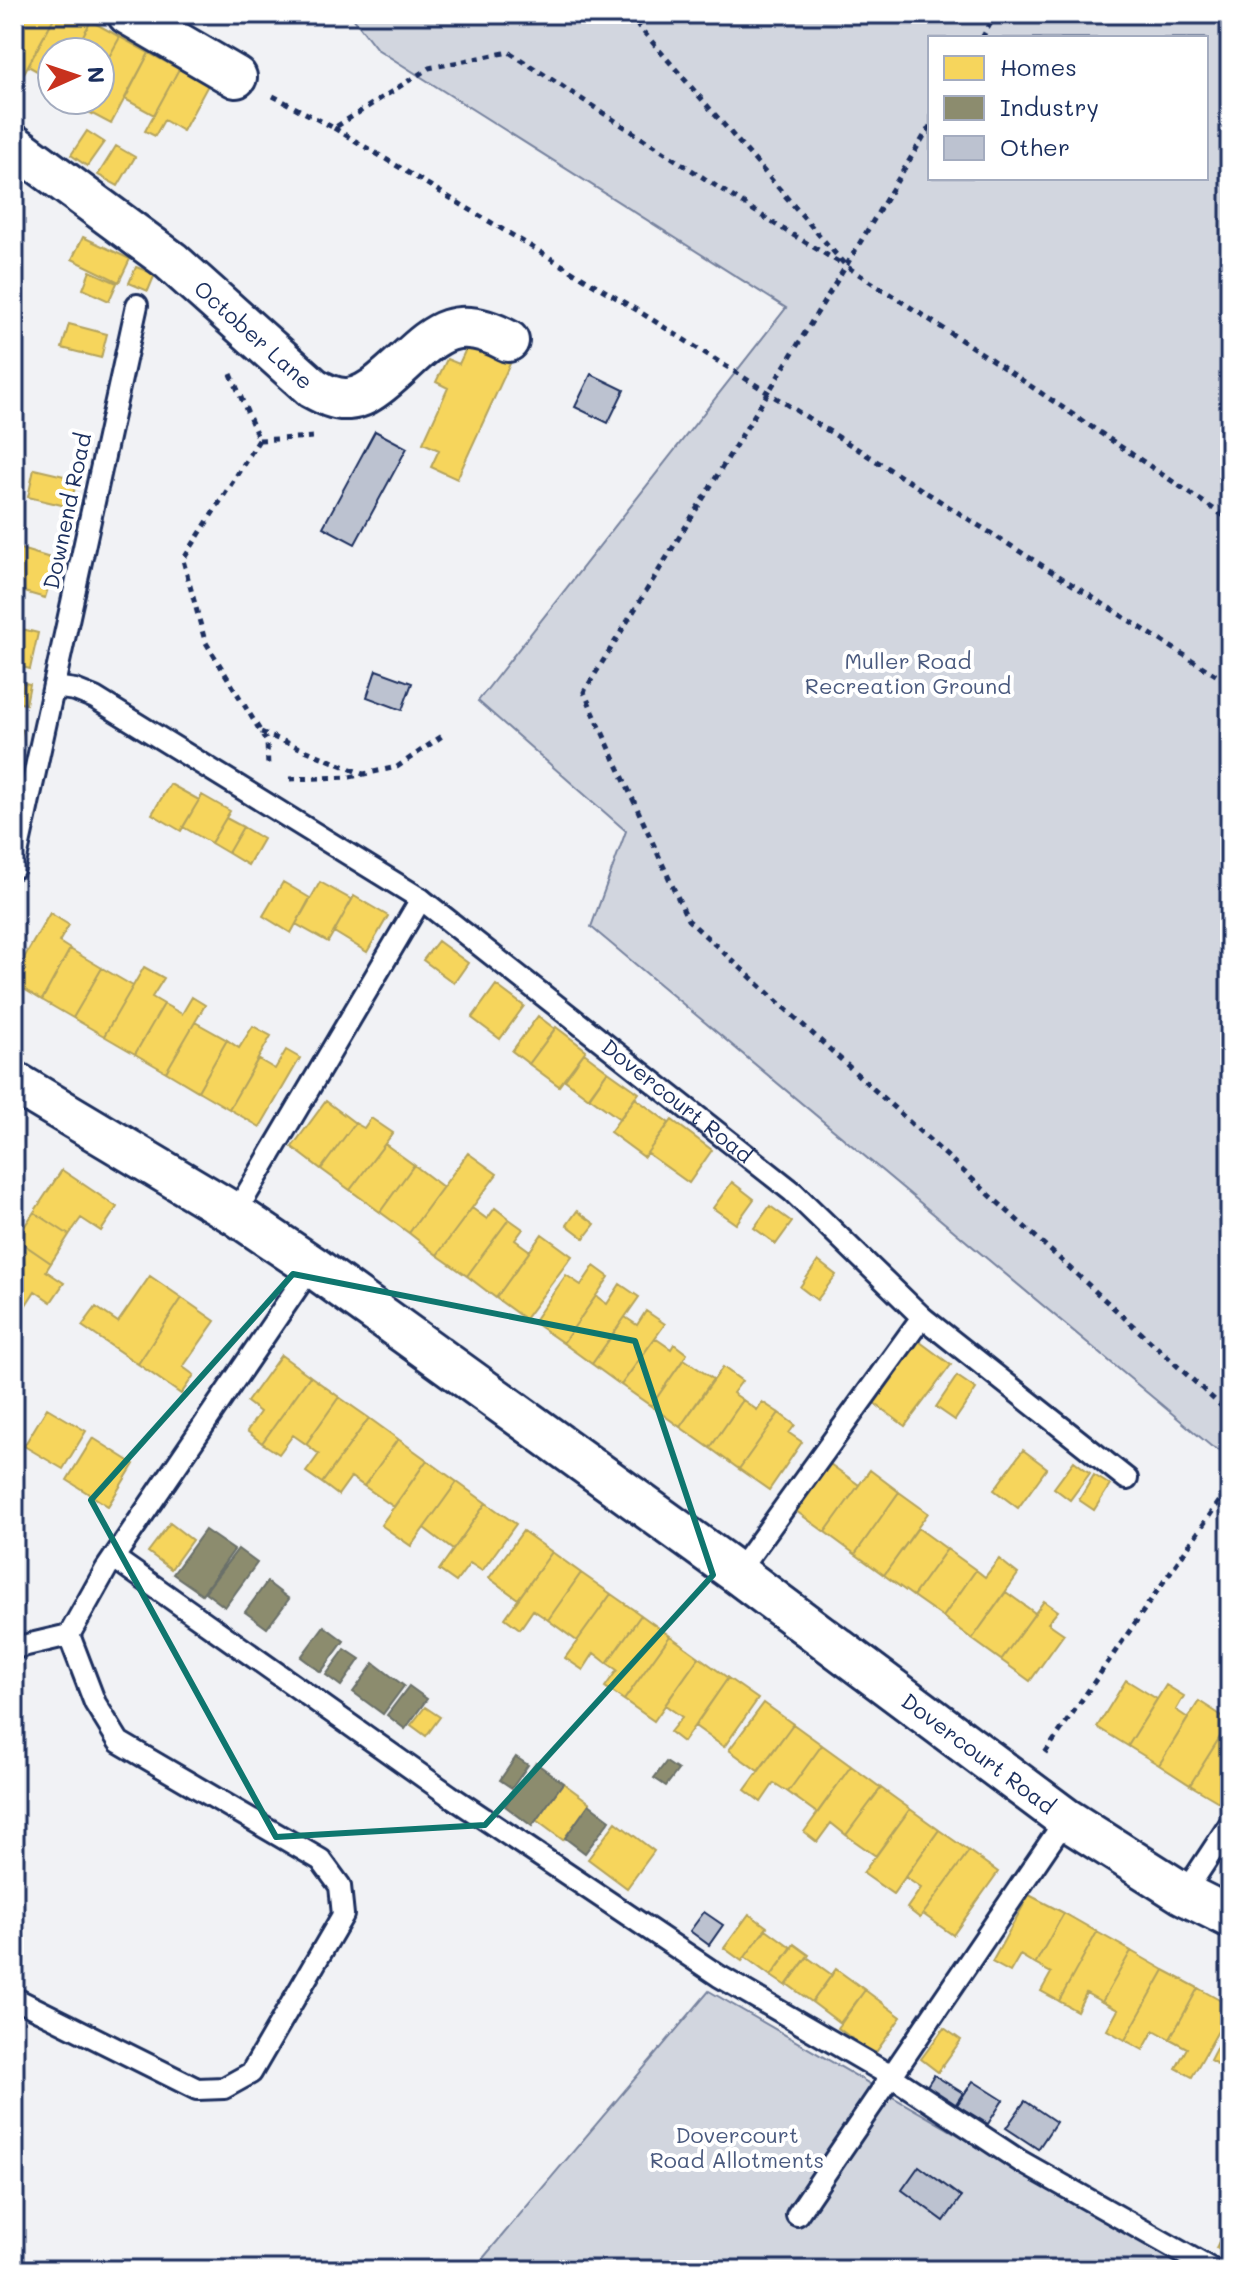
<svg xmlns="http://www.w3.org/2000/svg" width="1244" height="2284" font-family="Mali,sans-serif">
<rect width="100%" height="100%" fill="#f1f2f5"/>
<filter id="ink" filterUnits="userSpaceOnUse"><feTurbulence type="fractalNoise" baseFrequency=".0125" numOctaves="2"/><feDisplacementMap in="SourceGraphic" scale="16" xChannelSelector="R" yChannelSelector="G"/><feConvolveMatrix kernelMatrix="1 2 1 2 8 2 1 2 1" color-interpolation-filters="sRGB"/></filter>
<g filter="url(#ink)">
<path fill="#d2d6df" stroke="#76829e" stroke-width="2" fill-rule="evenodd" d="M350,14h880v1442l-18,-9 -621,-520 35,-96 -148,-130 308,-393 -409,-259zM930,38h276v140h-276z
M709,1991l483,279h-719z"/>
<path fill="#f6d55c" stroke="#b4a35d" stroke-width="2" d="M18,14h38l-32,59 -10,-6v-45z
M56,14h22l13,7 -17,31h-22v17l-4,8 -20,-11z
M91,21l29,16 -20,36v-21h-26z
M120,37l29,16 -38,71 -30,-16 4,-8h15v-27z
M149,53l30,16 -25,46 -29,-16z
M179,69l29,16 -25,46 -19,-11 -9,16 -10,-5z
M87,131l17,11 -17,24 -16,-11z
M116,146l19,11 -17,29 -20,-11z
M83,237l47,22 -11,23 -47,-23z
M136,267l19,7 -7,17 -19,-8z
M90,271l27,12 -8,18 -26,-12z
M69,324l38,10 -6,24 -39,-10z
M472,336l42,19 -57,124 -26,-12 8,-17 -16,-7 25,-55 -12,-6 11,-23 12,5z
M34,469l43,10 -7,28 -42,-10z
M14,547l43,13 -12,38 -31,-9z
M14,627l24,6 -8,36 -16,-4z
M14,681l16,3 -4,20 -12,-2z
M14,728l8,2 -3,17 -5,-1z
M170,784l29,16 -18,31 -29,-17z
M202,795l28,16 -19,32 -28,-16z
M226,818l17,9 -15,26 -17,-10z
M243,827l20,12 -15,26 -20,-12z
M283,882l27,16 -19,35 -28,-17z
M320,882l32,18 -24,42 -32,-18z
M354,896l34,20 -21,36 -33,-20z
M50,913l19,12 -10,17 11,7 -28,51 -28,-17v-8z
M438,941l30,22 -14,20 -31,-23z
M70,949l32,19 -29,50 -31,-18z
M144,967l20,11 -12,19 12,7 -29,50 -31,-18z
M102,968l31,18 -29,50 -31,-18z
M496,985l28,21 -24,33 -28,-21z
M192,997l13,8 -39,67 -31,-18 29,-50 18,10z
M538,1016l17,13 -26,35 -17,-13z
M195,1022l32,18 -29,51 -32,-19z
M253,1026l18,10 -42,73 -31,-18 29,-51 12,8z
M556,1027l30,23 -27,36 -30,-22z
M286,1050l14,8 -40,69 -31,-18 29,-50 17,10z
M584,1053l24,18 -19,27 -24,-18z
M608,1071l31,22 -19,26 -31,-22z
M635,1098l34,25 -25,34 -34,-25z
M326,1101l29,22 -34,46 -29,-22z
M371,1118l22,15 -43,57 -29,-21 34,-46 9,5z
M672,1120l40,30 -23,33 -42,-30z
M385,1144l29,21 -34,47 -30,-22z
M468,1153l29,21 -60,81 -28,-22z
M414,1165l29,22 -34,46 -29,-21z
M62,1170l55,37 -16,24 -20,-13 -12,17 -35,-23z
M732,1182l22,17 -18,25 -23,-16z
M770,1206l22,16 -16,22 -22,-16z
M472,1208l15,11 8,-11 14,11 -42,57 -30,-21z
M577,1211l18,13 -11,14 -17,-13z
M34,1212l35,23 -18,28 -35,-24z
M509,1219l14,10 -8,11 15,11 -34,47 -29,-22z
M542,1234l30,22 -47,63 -29,-21z
M14,1238l37,25 -5,8 18,12 -13,19 -16,-11 -13,20 -8,-5z
M818,1261l18,14 -19,25 -17,-13z
M594,1266l15,11 -46,66 -30,-21 33,-47 15,10z
M150,1276l32,22 -44,66 -56,-38 14,-19 22,15z
M620,1284l19,13 -47,67 -29,-21 33,-47 11,8z
M182,1298l33,23 -32,46 11,8 -13,19 -43,-30z
M646,1311l19,13 -44,61 -29,-21 33,-47 12,8z
M655,1338l16,11 3,-5 13,10 -36,52 -30,-21z
M916,1339l35,26 -46,61 -35,-26z
M281,1355l29,21 -48,67 -15,-12 13,-19 -13,-10z
M684,1359l29,20 -33,48 -29,-21z
M723,1367l19,14 -9,12 10,7 -33,48 -30,-21z
M310,1376l29,21 -33,47 -13,-9 -14,19 -17,-11z
M957,1376l19,13 -21,31 -19,-13z
M339,1397l30,21 -47,65 -16,-11 13,-18 -13,-10z
M743,1400l14,10 5,-8 17,11 -40,56 -29,-21z
M47,1408l39,23 -23,38 -39,-23z
M779,1413l16,12 -6,8 13,9 -33,48 -30,-21z
M369,1418l29,21 -34,47 -13,-9 -13,18 -16,-12z
M93,1438l41,26 -26,42 -41,-26z
M398,1439l29,21 -33,47 -30,-21z
M1023,1450l24,18 -29,40 -24,-18z
M427,1460l30,22 -46,64 -30,-21z
M1074,1461l16,12 -20,27 -16,-12z
M830,1464l29,21 -34,47 -29,-21z
M870,1470l29,22 -44,62 -30,-22z
M1094,1475l16,10 -16,25 -15,-10z
M457,1482l29,21 -33,47 -29,-22z
M899,1492l29,21 -44,62 -29,-21z
M486,1503l30,21 -34,47 -12,-8 -14,19 -17,-12z
M170,1523l22,17 -21,29 -23,-17z
M918,1528l29,21 -34,47 -29,-21z
M523,1531l29,21 -34,47 -29,-21z
M947,1549l29,21 -33,47 -30,-21z
M552,1552l29,21 -33,47 -15,-10 -13,19 -15,-11z
M999,1559l19,15 -46,65 -29,-22 33,-47 9,7z
M581,1573l30,21 -34,47 -29,-21z
M1006,1592l29,21 -34,47 -29,-21z
M611,1594l30,21 -34,48 -13,-10 -11,17 -18,-12z
M1044,1601l14,10 -10,12 16,11 -34,47 -29,-21z
M641,1615l29,21 -46,64 -19,-13 12,-17 -10,-7z
M670,1636l29,21 -45,64 -30,-21z
M699,1657l29,21 -45,64 -13,-10 12,-15 -17,-12z
M728,1678l30,21 -34,48 -29,-21z
M1126,1680l31,19 -29,47 -31,-19z
M1166,1685l18,11 -8,14 12,8 -29,47 -31,-19z
M1199,1701l31,20 -40,64 -31,-20z
M764,1703l29,21 -35,47 -29,-21z
M425,1707l15,10 -14,19 -15,-11z
M1230,1721v70l-8,13 -32,-19z
M793,1724l29,21 -34,47 -14,-9 -13,19 -16,-12z
M822,1745l29,21 -34,47 -29,-21z
M851,1766l30,22 -35,47 -15,-12 -14,19 -13,-10z
M563,1783l27,20 -27,37 -27,-20z
M881,1788l29,21 -34,47 -30,-21z
M910,1809l29,21 -46,64 -30,-21z
M616,1822l38,29 -27,37 -39,-29z
M939,1830l30,21 -49,67 -13,-10 14,-20 -16,-11z
M969,1851l29,21 -45,63 -30,-21z
M1029,1895l35,18 -29,51 -15,-9 -10,17 -18,-10z
M1064,1913l33,19 -38,69 -18,-10 10,-18 -16,-9z
M749,1914l18,13 -25,34 -18,-13z
M766,1929l26,19 -21,28 -26,-19z
M1097,1932l34,19 -29,51 -16,-9 -9,18 -18,-10z
M794,1944l15,11 -23,31 -15,-10z
M1131,1951l33,19 -39,70 -18,-10 11,-20 -16,-8z
M807,1957l25,18 -20,27 -25,-18z
M836,1969l29,21 -25,33 -28,-21z
M1164,1970l34,18 -28,51 -16,-9 -11,20 -18,-10z
M1198,1988l32,18v4l-38,67 -16,-9 11,-20 -17,-9z
M865,1990l36,27 -27,38 -36,-27z
M1230,2021v50l-20,-11z
M944,2028l17,12 -23,32 -17,-13z
M1230,2218v36l-14,-6z"/>
<path fill="#8c8c6e" stroke="#6a7069" stroke-width="2" d="M205,1530l29,20 -32,44 -29,-20z
M238,1549l19,14 -32,44 -20,-15z
M267,1582l22,17 -22,29 -22,-16z
M324,1626l20,15 -23,31 -20,-15z
M345,1649l15,10 -19,27 -15,-11z
M374,1663l30,23 -21,28 -30,-22z
M409,1686l18,13 -22,30 -18,-14z
M516,1757l12,8 -16,23 -12,-8z
M666,1762l12,8 -12,16 -12,-8z
M536,1763l27,20 -31,43 -27,-20z
M589,1804l21,16 -25,33 -20,-15z"/>
<path fill="#bcc2d0" stroke="#1b2f5e" stroke-width="2" d="M591,374l33,16 -16,33 -33,-16z
M375,431l32,17 -52,96 -32,-17z
M376,670l36,13 -10,27 -35,-13z
M704,1912l19,13 -14,20 -19,-14z
M934,2075l29,18 -11,17 -29,-18z
M973,2081l30,19 -15,24 -31,-19z
M1025,2101l31,21 -18,27 -32,-21z
M919,2166l42,31 -17,24 -42,-31z"/>
<g fill="none" stroke-linecap="round" stroke-linejoin="round">
<g stroke="#1b2f5e" stroke-width="26">
<g id="service">
<path id="s1" d="M54,687l21,3 20,8 326,201 372,293 129,125 205,162"/>
<path d="M14,868l123,-563"/>
<path d="M235,1214l186,-315"/>
<path d="M114,1558l335,237 270,181 172,100 129,85 193,109"/>
<path d="M737,1573l185,-256"/>
<path d="M14,1648l55,-13 37,-66 206,-303"/>
<path d="M1184,1894l46,-70"/>
<path d="M14,1998l183,91 27,-1 27,-15 92,-158 -3,-29 -19,-26 -202,-118 -24,-39 -26,-68"/>
<path d="M797,2215l269,-396"/>
</g>
</g>
<g stroke="#1b2f5e" stroke-width="46">
<g id="minor">
<path d="M128,14l108,63"/>
<path id="s2" d="M14,145l157,116 142,127c11,6 22,12 35,11 13,-1 23,-8 33,-16 46,-37 64,-77 127,-42"/>
<path id="s3" d="M14,1082l221,132 77,52 425,307 329,246 118,75 46,23"/>
</g>
</g>
<path stroke="#1b2f5e" stroke-width="5" stroke-dasharray="6 6" stroke-linecap="butt" d="M628,14l218,252 137,88 247,166
M982,38l14,-24
M273,96l61,32 95,-60 80,-16 269,174 64,38
M930,126l-84,140 -262,426 104,228 542,494
M334,128l306,184 590,372
M231,374l28,66
M259,440l-76,120 22,81 62,101 1,25
M259,440l55,-3
M261,732l102,42
M290,779l60,-2 47,-10 48,-33
M1045,1753l185,-267"/>
<use href="#service" stroke="#fff" stroke-width="20"/>
<use href="#minor" stroke="#fff" stroke-width="40"/>
</g>
</g>
<path fill="none" stroke="#0f766e" stroke-width="6" stroke-linejoin="round" d="M293,1274l342,67 78,234 -228,250 -209,12 -185,-337z"/>
<g text-anchor="middle" stroke-width="8" stroke-linejoin="round" paint-order="stroke">
<g font-size="22" fill="#1b2f5e" stroke="#fff">
<text dy="8" stroke="none"><textPath href="#s2" startOffset="306">October Lane</textPath></text>
<text transform="translate(67 511) rotate(-78)" y="8">Downend Road</text>
<text dy="8" stroke="none"><textPath href="#s1" startOffset="752">Dovercourt Road</textPath></text>
<text dy="8" stroke="none"><textPath href="#s3" startOffset="1176">Dovercourt Road</textPath></text>
</g>
<g font-size="22" fill="#49597e" stroke="#fff">
<text x="908" y="669">Muller Road<tspan x="908" dy="25">Recreation Ground</tspan></text>
<text x="737" y="2143">Dovercourt<tspan x="737" dy="25">Road Allotments</tspan></text>
</g>
</g>
<rect width="1244" height="2284" fill="none" stroke="#fff" stroke-width="48"/>
<rect x="24" y="24" width="1196" height="2236" fill="none" stroke="#1b2f5e" stroke-width="3" filter="url(#ink)"/>
<rect x="928" y="36" width="280" height="144" fill="#ffffff" stroke="#a4acbf" stroke-width="2"/>
<rect x="944" y="56" width="40" height="24" fill="#f6d55c" stroke="#a4acbf" stroke-width="2"/>
<text x="1000" y="76" font-size="24" fill="#1b2f5e">Homes</text>
<rect x="944" y="96" width="40" height="24" fill="#8c8c6e" stroke="#a4acbf" stroke-width="2"/>
<text x="1000" y="116" font-size="24" fill="#1b2f5e">Industry</text>
<rect x="944" y="136" width="40" height="24" fill="#bcc2d0" stroke="#a4acbf" stroke-width="2"/>
<text x="1000" y="156" font-size="24" fill="#1b2f5e">Other</text>
<g transform="translate(76 76) rotate(87)"><circle r="38" fill="#ffffff" stroke="#a4acbf" stroke-width="2"/>
<path d="M0-6L14 30L0 20L-14 30Z" fill="#c8321e"/>
<text y="-12" font-size="22" font-weight="bold" text-anchor="middle" fill="#1b2f5e">N</text>
</g>
</svg>
